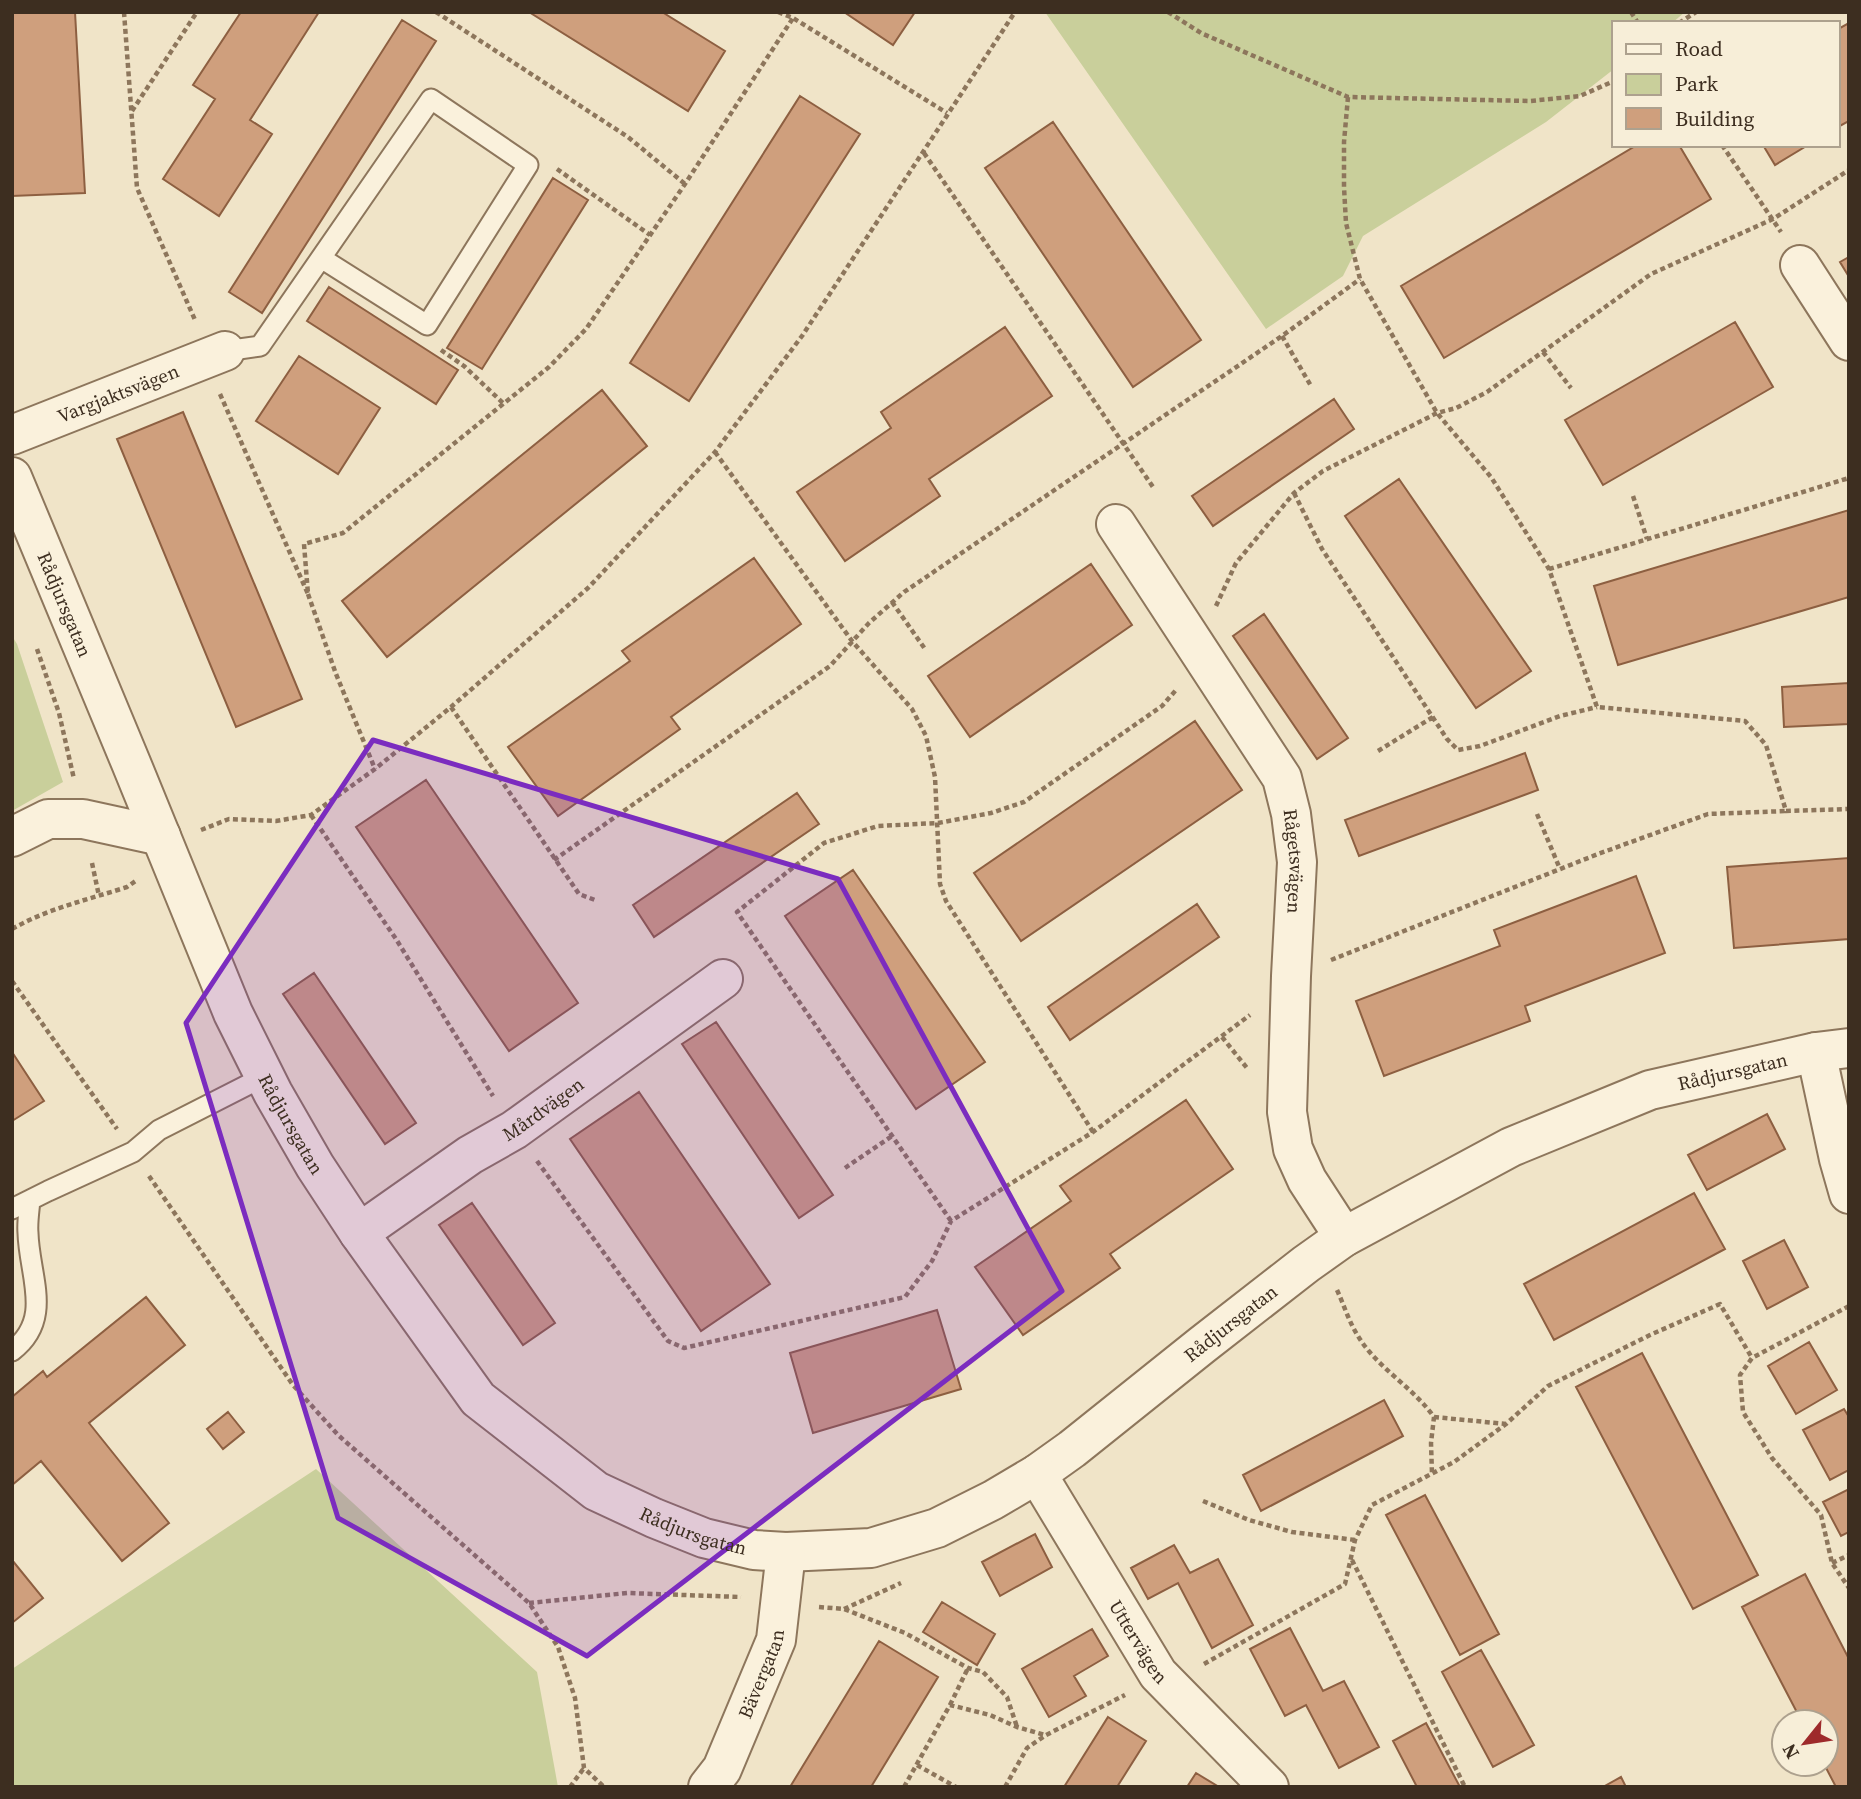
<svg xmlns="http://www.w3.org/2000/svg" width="1861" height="1799" font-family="'Source Serif 4',serif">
<rect width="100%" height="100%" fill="#f0e4c8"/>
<path fill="#c9cf9b" d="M1045,12h640l-13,11h-58v46l-68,53 -183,114 -20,40 -77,53z
M12,636l5,8 46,138 -51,29z
M316,1469l221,203 21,115h-546v-118z"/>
<path fill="#cf9f7d" stroke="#8d5f41" stroke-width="2" d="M12,12h63l10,181 -73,3z
M241,12h78l-69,108 22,14 -53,82 -56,-37 52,-80 -22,-14z
M529,12h133l63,39 -37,60z
M844,12h71l-22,33z
M402,20l34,21 -174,272 -33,-21z
M1849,23v98l-11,6v-98z
M800,96l60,38 -171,267 -59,-38z
M1053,122l148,218 -68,47 -148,-219z
M1637,145h42l32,54 -267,159 -43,-72z
M1763,145h45l-33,20z
M553,178l35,22 -106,169 -35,-21z
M1849,257v20l-9,-15z
M329,287l129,83 -22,34 -129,-83z
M1735,322l38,65 -170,98 -38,-65z
M1005,327l47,69 -123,83 11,17 -95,65 -48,-69 94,-64 -10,-16z
M299,356l81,52 -42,66 -82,-53z
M602,390l45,56 -260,211 -45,-56z
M1334,399l20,30 -141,97 -21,-30z
M183,412l119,287 -66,28 -119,-288z
M1399,479l132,192 -55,37 -131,-192z
M1849,510v87l-231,68 -24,-79z
M754,558l47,66 -130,93 9,12 -122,87 -50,-69 122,-86 -8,-10z
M1091,564l41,61 -162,112 -42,-61z
M1264,614l84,124 -31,21 -84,-123z
M1849,683v41l-65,3 -2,-40z
M1195,721l47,69 -221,151 -47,-68z
M1525,753l13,37 -179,66 -14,-36z
M426,780l152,223 -69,48 -153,-224z
M797,793l22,31 -165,113 -21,-32z
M1849,858v81l-115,9 -7,-81z
M853,870l132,192 -69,47 -131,-193z
M1636,876l29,77 -140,53 5,15 -146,55 -28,-75 144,-55 -6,-16z
M1197,904l22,33 -149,103 -22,-33z
M314,973l102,150 -31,21 -102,-150z
M716,1022l117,173 -34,23 -117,-174z
M12,1052l32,49 -32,20z
M639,1092l131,192 -69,47 -131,-192z
M1186,1100l47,69 -123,85 10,14 -97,67 -48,-68 96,-66 -11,-15z
M1767,1114l18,35 -78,41 -19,-35z
M1694,1193l31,56 -171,91 -30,-56z
M472,1203l83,120 -32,22 -84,-120z
M1784,1240l24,47 -41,22 -24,-48z
M146,1297l39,48 -96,78 80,100 -47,38 -81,-100 -29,24v-88l31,-26 4,6z
M937,1310l24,79 -148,44 -23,-80z
M1809,1342l28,48 -41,24 -28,-48z
M1642,1353l116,222 -65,34 -117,-222z
M1384,1400l19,36 -142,75 -18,-36z
M1844,1409l5,8v53l-19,10 -27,-50z
M228,1412l16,20 -21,17 -16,-20z
M1849,1489v43l-8,4 -18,-34z
M1425,1495l74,139 -39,21 -74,-140z
M1035,1534l17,33 -52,29 -18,-34z
M1174,1545l16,28 28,-14 35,66 -41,23 -34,-65 -30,16 -17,-31z
M12,1560l31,38 -31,25z
M1805,1574l44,85v128h-13l-12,-23h2v-42h-24l-60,-115z
M942,1602l53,32 -18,31 -54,-33z
M1290,1628l33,63 21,-10 35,66 -40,21 -33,-63 -21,11 -35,-67z
M1092,1629l16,27 -34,20 12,20 -37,21 -27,-48z
M879,1641l59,36 -67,110h-81z
M1481,1650l53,95 -41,22 -51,-95z
M1108,1717l38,24 -29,46h-53z
M1426,1723l34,64h-43l-24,-46z
M1196,1773l23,14h-32z
M1621,1777l5,10h-23z"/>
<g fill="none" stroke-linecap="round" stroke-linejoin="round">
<g stroke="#8d765c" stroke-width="23">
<path id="service" d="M225,351l35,-5 171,-247 97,66 -101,160 -106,-67
M12,1209l36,-18 85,-39 26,-22 106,-54
M12,1351c42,-32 17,-75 16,-118 -1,-10 1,-22 2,-33"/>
</g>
<g stroke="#8d765c" stroke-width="42">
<g id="minor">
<path d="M1800,265l49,76"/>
<path id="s1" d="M12,435l213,-84"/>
<path id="s2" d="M12,477l119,286 102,250 40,80 42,73 44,67 119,166 118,92 58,27 50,20 50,12 32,2 85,-4 66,-20 56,-28 44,-26 35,-25 130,-104 104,-81 38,-27 167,-90 139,-57 166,-38 33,-4"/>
<path id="s3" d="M1116,524l166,254 9,36 6,48 -6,114 -4,136 6,37 14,31 37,57"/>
<path d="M12,837l36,-18h35l78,17"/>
<path d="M1816,1052l23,107 10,35"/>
<path id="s4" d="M359,1233l111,-78 44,-25 209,-151"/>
<path id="s5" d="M1037,1474l121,200 111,113"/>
<path id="s6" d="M708,1787l14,-18 54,-129 10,-88"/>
</g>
</g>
<path stroke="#8d765c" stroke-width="4.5" stroke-dasharray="5 3.5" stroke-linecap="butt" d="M124,12l13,176 58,132
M436,12l192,125 57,47
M778,12l15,6 154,95
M1168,12l33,21 147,64 182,4 50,-5 34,-15
M1631,12l7,11
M1679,23l17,-11
M1348,97l-4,45v45l2,36 14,56 77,134 54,64 58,92 48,138 148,14 21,24 20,66 63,-2
M132,111l65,-99
M1722,145l59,87
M924,153l229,334
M557,169l93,66
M1282,336l29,50
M441,350l23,16 40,38
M1543,352l28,36
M220,394l88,200 -4,-50 39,-11 206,-166 37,-38 99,-145 108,-166
M715,452l137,189 60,68 14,27 9,41 5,107 6,17 147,231
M1294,493l28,56 125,190 11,11 22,-4 80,-30 37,-9
M1633,496l14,43
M1549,569l300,-91
M308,594l28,80 39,95
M892,602l33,47
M1216,606l20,-43 58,-70 29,-22 114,-58 19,-5 31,-16 164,-118 122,-55 76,-49
M37,649l22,64 15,66
M451,707l128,187 16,6
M1378,751l55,-34
M1537,814l23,55
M311,815l85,124 97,157
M201,830l28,-11 47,2 35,-6 64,-46 76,-62 137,-119 127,-136 87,-116 213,-324
M554,860l276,-194 39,-43 35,-31 378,-256 78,-57
M92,863l7,33
M12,929c37,-21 75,-29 115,-42l10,-7
M1331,960l267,-106 110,-40 78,-3
M12,981l105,148
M1222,1037l25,31
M537,1161l131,180 16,7 221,-51 27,-36 19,-40 142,-89 157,-117
M845,1168l47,-32
M149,1176l144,209 45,50 191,168 29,44 17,51 9,70 20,19
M951,1221l-214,-309 87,-69 54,-17 60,-3 53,-10 33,-11 138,-96 14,-16
M1337,1290c7,15 12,32 21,46 19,32 55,51 76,81l-3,26 1,31
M1849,1306l-97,52 -12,17 3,37 29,46 49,57 11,48 17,25
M1434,1417l72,7
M1203,1501l46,19 43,12 63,8
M1352,1560l113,227
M1832,1563l17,-8
M529,1603l98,-10 114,4
M819,1607l25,2 61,24 63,35 15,4 24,25 10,30
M844,1609l57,-26
M1204,1664l141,-80 10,-44 17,-35 82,-43 52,-38 42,-38 102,-51 70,-31 32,54
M950,1705l18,-37
M917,1765l39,22
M570,1787l14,-19
M904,1787l46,-82 40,10 27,12 28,8
M1005,1787l22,-39 19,-13 79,-40"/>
<use href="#service" stroke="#faf1dc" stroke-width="19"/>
<use href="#minor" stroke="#faf1dc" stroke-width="38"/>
</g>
<path fill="#7b2cbf" fill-opacity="0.2" stroke="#7b2cbf" stroke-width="5" stroke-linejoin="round" d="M373,740l465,139 224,412 -475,365 -249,-138 -152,-495z"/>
<g text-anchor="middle" stroke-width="6" stroke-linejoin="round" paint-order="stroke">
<g font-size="19" fill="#3d2e20" stroke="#f7eed8">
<text dy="7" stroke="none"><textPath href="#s1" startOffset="114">Vargjaktsvägen</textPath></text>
<text dy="7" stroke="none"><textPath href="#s2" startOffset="138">Rådjursgatan</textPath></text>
<text dy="7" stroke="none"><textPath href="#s3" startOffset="388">Rågetsvägen</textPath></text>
<text dy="7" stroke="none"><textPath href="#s2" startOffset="2469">Rådjursgatan</textPath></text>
<text dy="7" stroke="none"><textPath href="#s4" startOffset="222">Mårdvägen</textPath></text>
<text dy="7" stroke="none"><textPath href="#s2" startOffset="705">Rådjursgatan</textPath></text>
<text dy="7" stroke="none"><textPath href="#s2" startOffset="1902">Rådjursgatan</textPath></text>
<text dy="7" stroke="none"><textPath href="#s2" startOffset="1293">Rådjursgatan</textPath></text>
<text dy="7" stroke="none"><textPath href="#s5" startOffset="196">Uttervägen</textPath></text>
<text dy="7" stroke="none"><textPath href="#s6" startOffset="126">Bävergatan</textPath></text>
</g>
</g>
<rect width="1861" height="1799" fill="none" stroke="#3d2e20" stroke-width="28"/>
<rect x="1612" y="21" width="228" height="126" fill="#f7eed8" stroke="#ada18e" stroke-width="2"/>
<rect x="1626" y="44" width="35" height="10" fill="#faf1dc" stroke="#ada18e" stroke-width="2"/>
<text x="1675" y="56" font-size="21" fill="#3d2e20">Road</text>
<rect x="1626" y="74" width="35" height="21" fill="#c9cf9b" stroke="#ada18e" stroke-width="2"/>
<text x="1675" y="91" font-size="21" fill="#3d2e20">Park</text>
<rect x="1626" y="108" width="35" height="21" fill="#cf9f7d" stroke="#ada18e" stroke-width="2"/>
<text x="1675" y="126" font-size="21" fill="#3d2e20">Building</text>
<g transform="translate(1805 1743) rotate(240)"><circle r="33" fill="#f7eed8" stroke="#ada18e" stroke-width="2"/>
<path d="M0-5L12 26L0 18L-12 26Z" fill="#9e2a2b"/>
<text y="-10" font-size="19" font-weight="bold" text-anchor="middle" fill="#3d2e20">N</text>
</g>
</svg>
